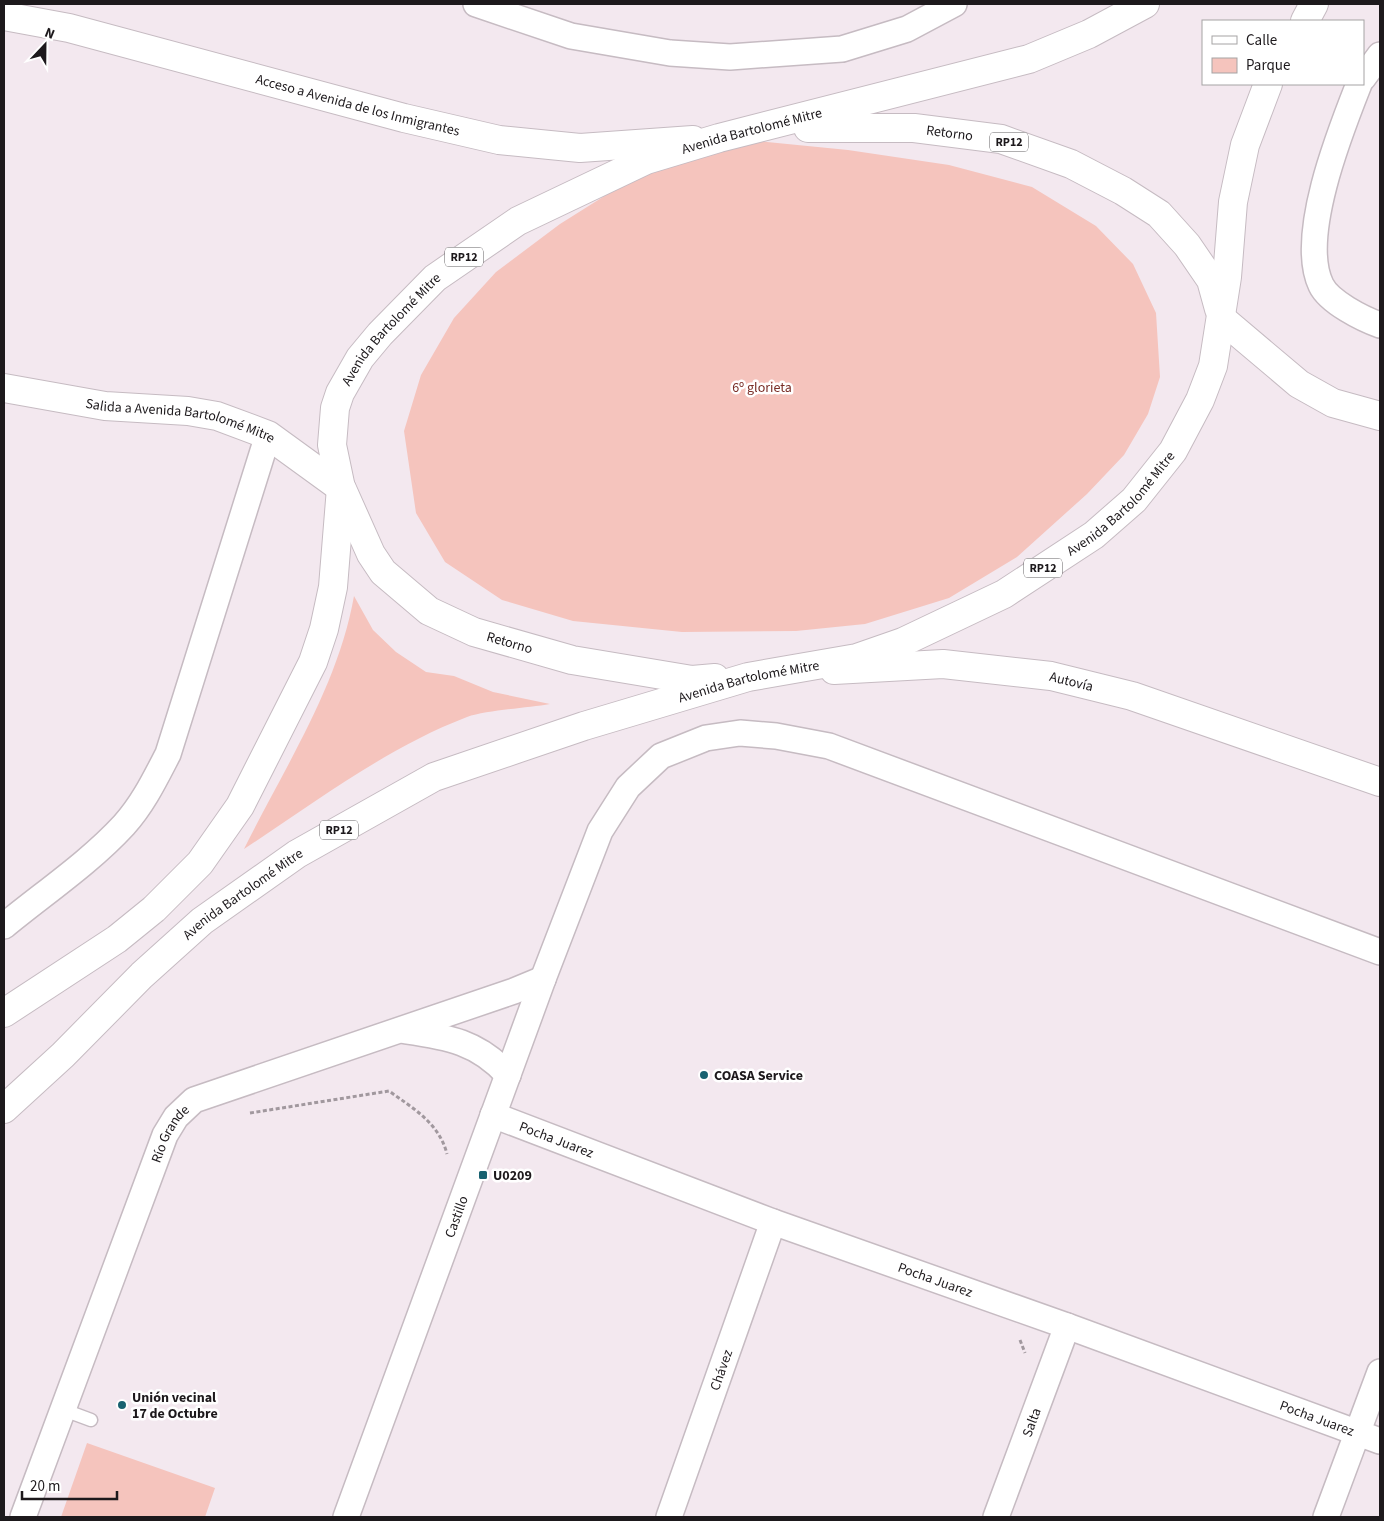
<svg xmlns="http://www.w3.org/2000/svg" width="1384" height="1521" font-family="'Source Sans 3',sans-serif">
<rect width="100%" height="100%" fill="#f3e8ef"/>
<path fill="#f5c4bd" d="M756,141l92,9 101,15 83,22 64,39 37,38 23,49 4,64 -12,37 -24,41 -37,39 -70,63 -68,41 -84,26 -69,7 -114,1 -109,-11 -71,-21 -57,-38 -29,-49 -12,-82 17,-56 33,-57 42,-46 64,-48 62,-39 60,-31z
M354,596l19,34 23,22 30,20 28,4 39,16 57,12c-22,4 -63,6 -83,13 -81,31 -151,85 -223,132 40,-81 94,-162 110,-253z
M87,1443l128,45 -10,29h-144z"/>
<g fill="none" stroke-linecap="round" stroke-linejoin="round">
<g stroke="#c6bbc2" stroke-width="15">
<path id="service" d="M64,1410l27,10"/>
</g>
<g stroke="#c6bbc2" stroke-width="28">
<g id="minor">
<path d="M476,4l95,32 99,17 60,4 112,-8 65,-20 47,-25"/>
<path d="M1363,78l17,-23"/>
<path d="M1359,84c-19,48 -61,153 -38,201 8,17 42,34 59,40"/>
<path d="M4,926c40,-33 85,-63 120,-101 19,-21 31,-46 44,-71l100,-319"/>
<path d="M406,1031c42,6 72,11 102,44"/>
<path id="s1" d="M493,1115l280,107 294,104 313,115"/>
<path id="s2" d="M23,1517l142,-382 11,-18 18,-17 320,-109 29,-12"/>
<path id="s3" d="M346,1517l197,-538 57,-148 28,-44 33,-31 45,-18 34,-5 36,3 53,10 551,206"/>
<path id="s4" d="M669,1517l104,-295"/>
<path id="s5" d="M996,1517l71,-191"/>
<path d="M1326,1517l54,-145"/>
</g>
</g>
<g stroke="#c6bbc2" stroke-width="30">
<g id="tertiary">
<path id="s6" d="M4,16l65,12 335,90 95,22 81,8 113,-8"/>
<path d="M1222,319l77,65 34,19 47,13"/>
<path id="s7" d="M4,388l101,18 83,5 29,5 51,19 73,53"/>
<path id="s8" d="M834,670l109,-6 108,12 81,20 248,86"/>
</g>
</g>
<g stroke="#c6bbc2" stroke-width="30">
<g id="primary">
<path d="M1305,21l9,-17"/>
<path id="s9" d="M808,128h106l87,11 70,25 52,27 36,23 28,31 24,35 8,29"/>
<path id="s10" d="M342,489l29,65 12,18 46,39 45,21 98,28 120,20 23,-2"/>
<path id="s11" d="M4,1013l113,-74 37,-30 46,-46 40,-57 73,-144 11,-33 9,-42 8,-99 -9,-43 3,-37 5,-15 20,-35 20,-24 55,-56 83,-57 128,-61 73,-22 310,-79 60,-25 56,-30"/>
<path id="s12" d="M4,1109l59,-54 79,-80 60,-54 95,-67 137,-77 150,-51 164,-49 109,-19 46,-16 101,-48 90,-59 40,-35 39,-49 27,-51 13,-34 14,-89 6,-75 12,-57 23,-61"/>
</g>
</g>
<path stroke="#a1989e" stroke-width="3" stroke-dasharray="4 2.5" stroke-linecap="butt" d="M250,1113l139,-22c25,18 50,32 58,63
M1020,1340l5,13"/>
<use href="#service" stroke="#fff" stroke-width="12"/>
<use href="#minor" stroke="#fff" stroke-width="25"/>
<use href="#tertiary" stroke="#fff" stroke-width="28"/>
<use href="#primary" stroke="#fff" stroke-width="28"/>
</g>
<g fill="#186170" stroke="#fff" stroke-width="2">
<circle cx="704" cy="1075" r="5"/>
<rect x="478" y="1170" width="10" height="10" rx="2.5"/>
<circle cx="122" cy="1405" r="5"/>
</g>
<g text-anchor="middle" stroke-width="5" stroke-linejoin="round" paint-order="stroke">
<g fill="#fff" stroke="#615e60" stroke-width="1">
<rect x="990" y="132.5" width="38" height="19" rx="4"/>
<rect x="445" y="247.5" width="38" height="19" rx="4"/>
<rect x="1024" y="558.5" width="38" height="19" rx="4"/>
<rect x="320" y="820.5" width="38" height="19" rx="4"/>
</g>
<g font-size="12" font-weight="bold" fill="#1d191c">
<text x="1009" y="146">RP12</text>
<text x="464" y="261">RP12</text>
<text x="1043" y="572">RP12</text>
<text x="339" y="834">RP12</text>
</g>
<g font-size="14" fill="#1d191c" stroke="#fff">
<text dy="5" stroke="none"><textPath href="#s6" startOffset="365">Acceso a Avenida de los Inmigrantes</textPath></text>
<text dy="5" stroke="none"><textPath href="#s11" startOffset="1255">Avenida Bartolomé Mitre</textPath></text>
<text dy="5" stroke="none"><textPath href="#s9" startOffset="142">Retorno</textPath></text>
<text dy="5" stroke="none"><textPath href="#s11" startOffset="835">Avenida Bartolomé Mitre</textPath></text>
<text dy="5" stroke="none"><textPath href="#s7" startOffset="180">Salida a Avenida Bartolomé Mitre</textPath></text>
<text dy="5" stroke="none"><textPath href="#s12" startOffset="1296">Avenida Bartolomé Mitre</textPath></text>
<text dy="5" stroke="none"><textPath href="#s10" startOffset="240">Retorno</textPath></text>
<text dy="5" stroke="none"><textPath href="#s12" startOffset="876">Avenida Bartolomé Mitre</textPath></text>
<text dy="5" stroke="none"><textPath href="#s8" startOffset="239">Autovía</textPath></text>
<text dy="5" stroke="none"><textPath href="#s12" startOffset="322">Avenida Bartolomé Mitre</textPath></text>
<text dy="5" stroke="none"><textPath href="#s2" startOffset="411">Río Grande</textPath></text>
<text dy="5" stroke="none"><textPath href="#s1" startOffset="68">Pocha Juarez</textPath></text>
<text dy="5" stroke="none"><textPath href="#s3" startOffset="320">Castillo</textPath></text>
<text dy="5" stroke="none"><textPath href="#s1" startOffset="472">Pocha Juarez</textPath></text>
<text dy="5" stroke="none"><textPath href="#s4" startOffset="156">Chávez</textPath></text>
<text dy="5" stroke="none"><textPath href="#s1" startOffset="878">Pocha Juarez</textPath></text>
<text dy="5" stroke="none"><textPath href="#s5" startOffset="101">Salta</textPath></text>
</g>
<g font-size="14" fill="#792d26" stroke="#fff">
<text x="762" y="392">6º glorieta</text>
</g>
<g font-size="14" font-weight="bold" fill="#1d191c" stroke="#fff" text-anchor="start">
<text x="714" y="1080">COASA Service</text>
<text x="493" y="1180">U0209</text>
<text x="132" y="1402">Unión vecinal<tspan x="132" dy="16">17 de Octubre</tspan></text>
</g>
</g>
<rect width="1384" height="1521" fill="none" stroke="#1d191c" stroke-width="10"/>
<rect x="1202" y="20" width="162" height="65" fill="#ffffff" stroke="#a5a3a4"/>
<rect x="1212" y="36" width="25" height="8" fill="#ffffff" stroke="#a5a3a4"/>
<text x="1246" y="45" font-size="15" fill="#1d191c">Calle</text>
<rect x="1212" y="58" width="25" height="15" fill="#f5c4bd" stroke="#a5a3a4"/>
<text x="1246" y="70" font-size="15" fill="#1d191c">Parque</text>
<g transform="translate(45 45) rotate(22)" stroke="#ffffff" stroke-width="4" paint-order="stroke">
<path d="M0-4L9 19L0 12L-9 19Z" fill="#1d191c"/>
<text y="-8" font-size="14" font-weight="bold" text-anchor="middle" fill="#1d191c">N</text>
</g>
<path d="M22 1491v8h95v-8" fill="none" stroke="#1d191c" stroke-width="2.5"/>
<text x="30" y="1491" font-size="15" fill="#1d191c" stroke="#ffffff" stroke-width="4" paint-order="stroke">20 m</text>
</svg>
